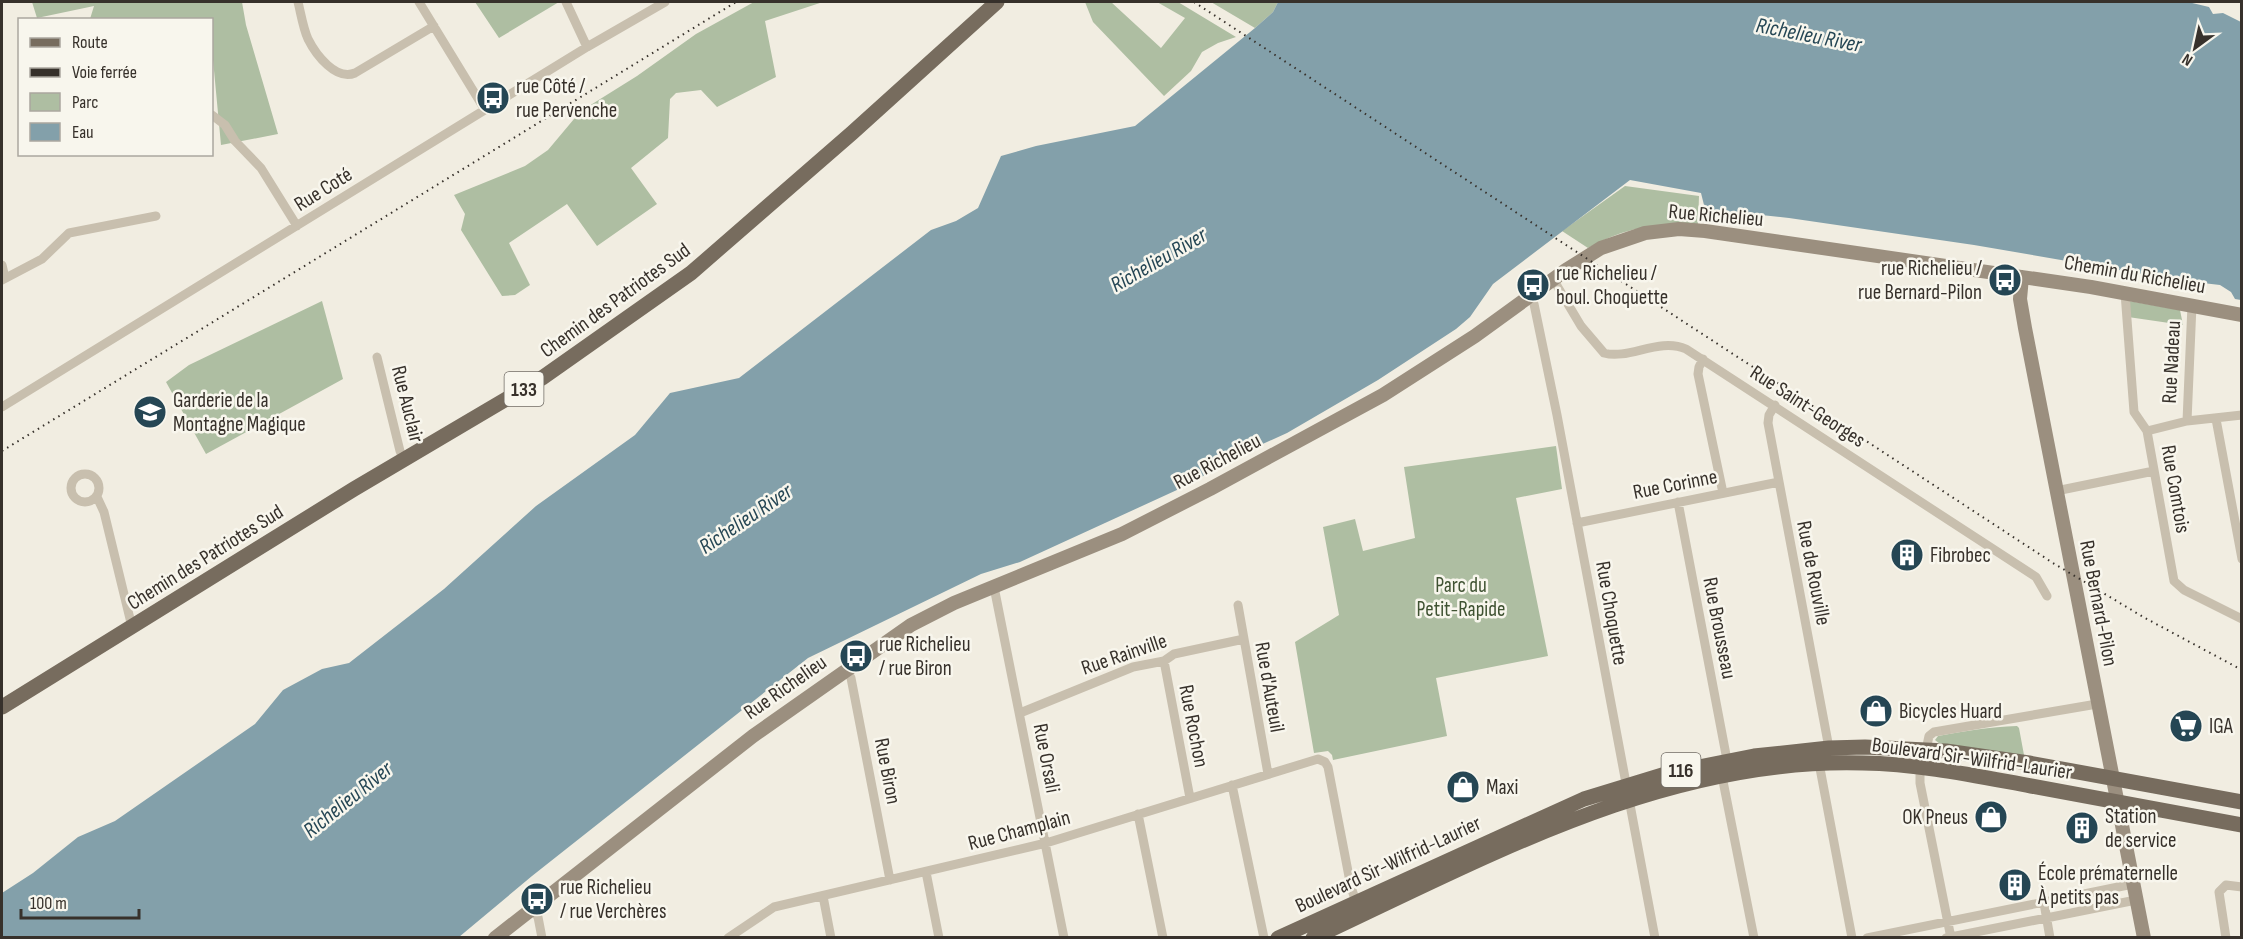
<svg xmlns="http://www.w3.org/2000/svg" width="2243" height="939" font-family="'Sofia Sans Condensed',sans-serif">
<rect width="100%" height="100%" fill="#f1ede1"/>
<path fill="#aebea2" d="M32,2h210l4,23 32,109 -57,11 -9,-96v-29l-122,-1 4,-13 -57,12z
M475,2h84l-60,36z
M754,2h69l-58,19 11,56 -59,30 -16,-17 -25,3 -6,6 -2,39 -37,30 26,36 -60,42 -30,-42 -58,39 21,42 -15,10 -13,1 -41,-66 4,-16 -11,-19 71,-29 23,-16 26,-31 15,-13 48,-30 59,-42z
M1085,2h26l50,46 24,-30 -28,-16h21l58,35 -18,6 -16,9 -11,19 -27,25 -71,-74z
M1211,2h67l-5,10 -18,16z
M1625,186l74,10 -1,29c-39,-3 -75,3 -110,23l-26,-17z
M322,301l21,78 -137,75 -40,-72 23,-17z
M2129,301l51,9 3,15 -55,-8z
M1556,446l6,43 -46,9 32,158 -112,22 11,58 -114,24 -1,-5 -4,-4 -14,2 -19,-111 44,-27 -16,-88 32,-8 8,32 52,-13 -11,-71z
M2017,726l2,2 5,27 -84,-11 -5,-4 3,-4c26,-5 52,-9 79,-10z"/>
<path fill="#83a0aa" d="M1278,2h910l21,5 4,7 10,-1 18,9v278l-6,-1 -4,-7 -11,-7 -43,-5 -203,-35 -185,-27 -84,-9 -4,-16 -71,-13 -137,104 -23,33 -14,12 -78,51 -91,53 -51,23 -46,28 -170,78 -39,12 -173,84 -276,218 -73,61h-457v-44l31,-20 45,-36 37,-16 140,-97 28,-34 39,-21 27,-6 95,-74 92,-83 99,-71 35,-42 69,-15 192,-148 25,-9 22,-13 23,-52 35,-10 99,-20 120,-98 18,-16z"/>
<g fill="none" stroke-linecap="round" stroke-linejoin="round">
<path stroke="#c8bfae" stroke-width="9" d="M298,2c3,12 5,26 10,37 8,16 28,42 47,34l79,-47
M419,2l66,108
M566,2l21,45
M212,115l13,10 10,16 26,27 36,58
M2,265l3,13
M1553,279l28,47 23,27c25,7 55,-16 82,-4l350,228 11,19
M2,280l40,-21 27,-26 87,-17
M2125,293l9,119 13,19 27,150 10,9 58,29
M1529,297l5,7 23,111 98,523
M377,357l23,94 4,9
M1703,359l-4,8 -1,7 25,119
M1775,405l-6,10 -1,8 61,325
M2,407l585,-360 78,-45
M2216,419l26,140
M2187,421l5,-116
M2147,431l40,-10 55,-6
M71 488a14 14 0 1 1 28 0a14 14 0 1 1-28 0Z
M2056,491l98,-20
M97,497l7,15 28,115
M1678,502l49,258
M1577,523l202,-41
M994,587l70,351
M1238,605l30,169
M1164,661l26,137
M846,669l5,9 39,202
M1020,713l113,-46 31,-6 10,-7 70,-15
M1926,750l3,-14 5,-4 163,-28
M1819,763l33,175
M1920,767v16l31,155
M1722,776l32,162
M1232,785l32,153
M1138,814l25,124
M926,872l13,66
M823,896l8,42
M2044,903l6,35
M532,909l6,8 4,21
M728,938l46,-31 272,-64 272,-84 7,3 3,5 23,120 5,15
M1867,938l266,-54
M1946,938l190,-38
M2226,938l-7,-46 7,-7 16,2"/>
<path stroke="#9b8f7f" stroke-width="14" d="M2022,277l-2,22 5,29 119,610
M495,938l258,-202 158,-111 43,-22 168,-69 88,-45 173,-94 92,-59 91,-66 35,-22 44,-15 34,-4 26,2 386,56 151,28"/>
<path stroke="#776c5e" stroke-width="15" d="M2,707l352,-218 188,-111 149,-105 161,-140 145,-131
M1278,938l306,-139 85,-26 85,-17 75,-8 36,-1 81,4 83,12 213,39
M1313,938c174,-81 352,-181 550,-175 57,1 113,13 168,23 70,13 140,26 211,39"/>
<path stroke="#37312b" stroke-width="2" stroke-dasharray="1.5 4.5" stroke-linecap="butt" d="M1194,2l859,561 92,55 97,52
M2,451l734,-449"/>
</g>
<defs>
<g id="bus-disc" transform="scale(1.725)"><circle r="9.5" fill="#254654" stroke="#f8f6ed"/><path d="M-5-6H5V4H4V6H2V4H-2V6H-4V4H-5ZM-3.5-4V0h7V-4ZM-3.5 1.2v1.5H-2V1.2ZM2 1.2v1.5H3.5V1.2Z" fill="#fff"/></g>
<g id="school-disc" transform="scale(1.725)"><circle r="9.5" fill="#254654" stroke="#f8f6ed"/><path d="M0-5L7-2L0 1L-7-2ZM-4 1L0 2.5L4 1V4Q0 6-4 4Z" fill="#fff"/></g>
<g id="building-disc" transform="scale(1.725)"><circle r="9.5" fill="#254654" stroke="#f8f6ed"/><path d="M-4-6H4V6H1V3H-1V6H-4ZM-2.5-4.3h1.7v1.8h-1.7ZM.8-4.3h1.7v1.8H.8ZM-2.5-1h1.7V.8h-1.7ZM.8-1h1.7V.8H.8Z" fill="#fff"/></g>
<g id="shop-disc" transform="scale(1.725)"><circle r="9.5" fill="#254654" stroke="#f8f6ed"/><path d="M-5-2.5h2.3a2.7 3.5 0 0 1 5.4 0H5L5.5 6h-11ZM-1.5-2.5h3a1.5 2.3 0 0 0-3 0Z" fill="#fff"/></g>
<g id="supermarket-disc" transform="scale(1.725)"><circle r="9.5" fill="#254654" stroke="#f8f6ed"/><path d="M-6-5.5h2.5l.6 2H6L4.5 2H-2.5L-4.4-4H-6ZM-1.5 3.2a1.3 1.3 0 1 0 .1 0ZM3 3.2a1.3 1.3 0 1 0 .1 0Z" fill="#fff"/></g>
</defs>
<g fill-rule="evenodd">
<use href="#bus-disc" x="493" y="98"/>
<use href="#bus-disc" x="2005" y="280"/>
<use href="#bus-disc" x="1533" y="285"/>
<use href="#school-disc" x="150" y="412"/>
<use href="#building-disc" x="1907" y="555"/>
<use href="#bus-disc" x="856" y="656"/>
<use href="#shop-disc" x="1876" y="711"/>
<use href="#supermarket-disc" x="2186" y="726"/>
<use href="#shop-disc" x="1463" y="787"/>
<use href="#shop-disc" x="1991" y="817"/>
<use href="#building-disc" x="2082" y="828"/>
<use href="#building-disc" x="2015" y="885"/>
<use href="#bus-disc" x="537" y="899"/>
</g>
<g text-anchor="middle" stroke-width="5" stroke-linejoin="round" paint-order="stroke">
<g fill="#f8f6ed" stroke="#716c65" stroke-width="1.5">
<rect x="504.5" y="372" width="39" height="34" rx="4.5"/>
<rect x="1661.5" y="753" width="39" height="34" rx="4.5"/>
</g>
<g font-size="20" font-weight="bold" fill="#37312b">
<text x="524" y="396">133</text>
<text x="1681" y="777">116</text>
</g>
<g font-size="21" fill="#37312b" stroke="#f8f6ed" text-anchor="start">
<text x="516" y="93">rue Côté /<tspan x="516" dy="24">rue Pervenche</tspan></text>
<text x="1982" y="275" text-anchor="end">rue Richelieu /<tspan x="1982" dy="24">rue Bernard-Pilon</tspan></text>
<text x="1556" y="280">rue Richelieu /<tspan x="1556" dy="24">boul. Choquette</tspan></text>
<text x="173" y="407">Garderie de la<tspan x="173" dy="24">Montagne Magique</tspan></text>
<text x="1930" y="562">Fibrobec</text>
<text x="879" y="651">rue Richelieu<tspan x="879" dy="24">/ rue Biron</tspan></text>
<text x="1899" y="718">Bicycles Huard</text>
<text x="2209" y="733">IGA</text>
<text x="1486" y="794">Maxi</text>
<text x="2105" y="823">Station<tspan x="2105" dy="24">de service</tspan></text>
<text x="1968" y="824" text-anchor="end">OK Pneus</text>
<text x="2038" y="880">École prématernelle<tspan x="2038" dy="24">À petits pas</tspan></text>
<text x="560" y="894">rue Richelieu<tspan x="560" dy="24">/ rue Verchères</tspan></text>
</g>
<g font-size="21" fill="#37312b" stroke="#f8f6ed">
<text transform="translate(323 189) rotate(-32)" y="7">Rue Coté</text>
<text transform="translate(1716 215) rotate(5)" y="7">Rue Richelieu</text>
<text transform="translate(2135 274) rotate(10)" y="7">Chemin du Richelieu</text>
<text transform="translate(615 300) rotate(-36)" y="7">Chemin des Patriotes Sud</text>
<text transform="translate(2171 362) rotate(-87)" y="7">Rue Nadeau</text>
<text transform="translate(408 404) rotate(76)" y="7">Rue Auclair</text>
<text transform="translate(1808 406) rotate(33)" y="7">Rue Saint-Georges</text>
<text transform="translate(1217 461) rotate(-28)" y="7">Rue Richelieu</text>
<text transform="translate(1675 484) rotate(-11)" y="7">Rue Corinne</text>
<text transform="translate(2176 489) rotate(80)" y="7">Rue Comtois</text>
<text transform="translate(205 557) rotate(-32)" y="7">Chemin des Patriotes Sud</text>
<text transform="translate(1814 573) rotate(79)" y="7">Rue de Rouville</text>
<text transform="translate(2099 603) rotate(79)" y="7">Rue Bernard-Pilon</text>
<text transform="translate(1612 613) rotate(80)" y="7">Rue Choquette</text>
<text transform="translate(1720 628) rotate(79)" y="7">Rue Brousseau</text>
<text transform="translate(1124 654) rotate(-19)" y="7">Rue Rainville</text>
<text transform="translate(785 687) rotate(-35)" y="7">Rue Richelieu</text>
<text transform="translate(1270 687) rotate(80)" y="7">Rue d'Auteuil</text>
<text transform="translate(1194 726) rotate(79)" y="7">Rue Rochon</text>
<text transform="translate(1047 758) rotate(79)" y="7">Rue Orsali</text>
<text transform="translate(1972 758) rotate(8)" y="7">Boulevard Sir-Wilfrid-Laurier</text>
<text transform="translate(888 771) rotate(79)" y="7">Rue Biron</text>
<text transform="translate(1019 830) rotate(-15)" y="7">Rue Champlain</text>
<text transform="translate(1388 864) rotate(-25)" y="7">Boulevard Sir-Wilfrid-Laurier</text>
</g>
<g font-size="21" fill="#3f5232" stroke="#f8f6ed">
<text x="1461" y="592">Parc du<tspan x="1461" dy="24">Petit-Rapide</tspan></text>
</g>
<g font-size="22" font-style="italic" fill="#254654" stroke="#f8f6ed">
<text transform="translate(1809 34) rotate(11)" y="8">Richelieu River</text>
<text transform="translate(1158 259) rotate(-30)" y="8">Richelieu River</text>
<text transform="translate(745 518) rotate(-34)" y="8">Richelieu River</text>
<text transform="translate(347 799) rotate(-39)" y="8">Richelieu River</text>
</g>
</g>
<rect width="2243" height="939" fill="none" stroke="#37312b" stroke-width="6"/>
<rect x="18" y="18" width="195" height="138" fill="#f8f6ed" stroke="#aba79f" stroke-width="1.5"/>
<rect x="30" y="38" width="30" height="9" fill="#776c5e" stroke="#aba79f" stroke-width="1.5"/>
<text x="72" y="48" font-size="18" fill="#37312b">Route</text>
<rect x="30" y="68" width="30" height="9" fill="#37312b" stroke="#aba79f" stroke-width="1.5"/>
<text x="72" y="78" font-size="18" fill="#37312b">Voie ferrée</text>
<rect x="30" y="93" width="30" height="18" fill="#aebea2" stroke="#aba79f" stroke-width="1.5"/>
<text x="72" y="108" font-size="18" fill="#37312b">Parc</text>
<rect x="30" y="123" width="30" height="18" fill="#83a0aa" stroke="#aba79f" stroke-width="1.5"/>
<text x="72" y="138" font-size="18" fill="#37312b">Eau</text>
<g transform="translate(2195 48) rotate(213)" stroke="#f8f6ed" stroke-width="4.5" paint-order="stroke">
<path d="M0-4.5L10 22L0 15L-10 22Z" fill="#37312b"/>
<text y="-9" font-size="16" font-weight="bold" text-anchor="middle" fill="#37312b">N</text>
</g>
<path d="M21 909v9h118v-9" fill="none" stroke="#37312b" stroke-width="3"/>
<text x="30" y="909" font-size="18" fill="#37312b" stroke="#f8f6ed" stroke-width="4.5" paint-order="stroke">100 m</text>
</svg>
